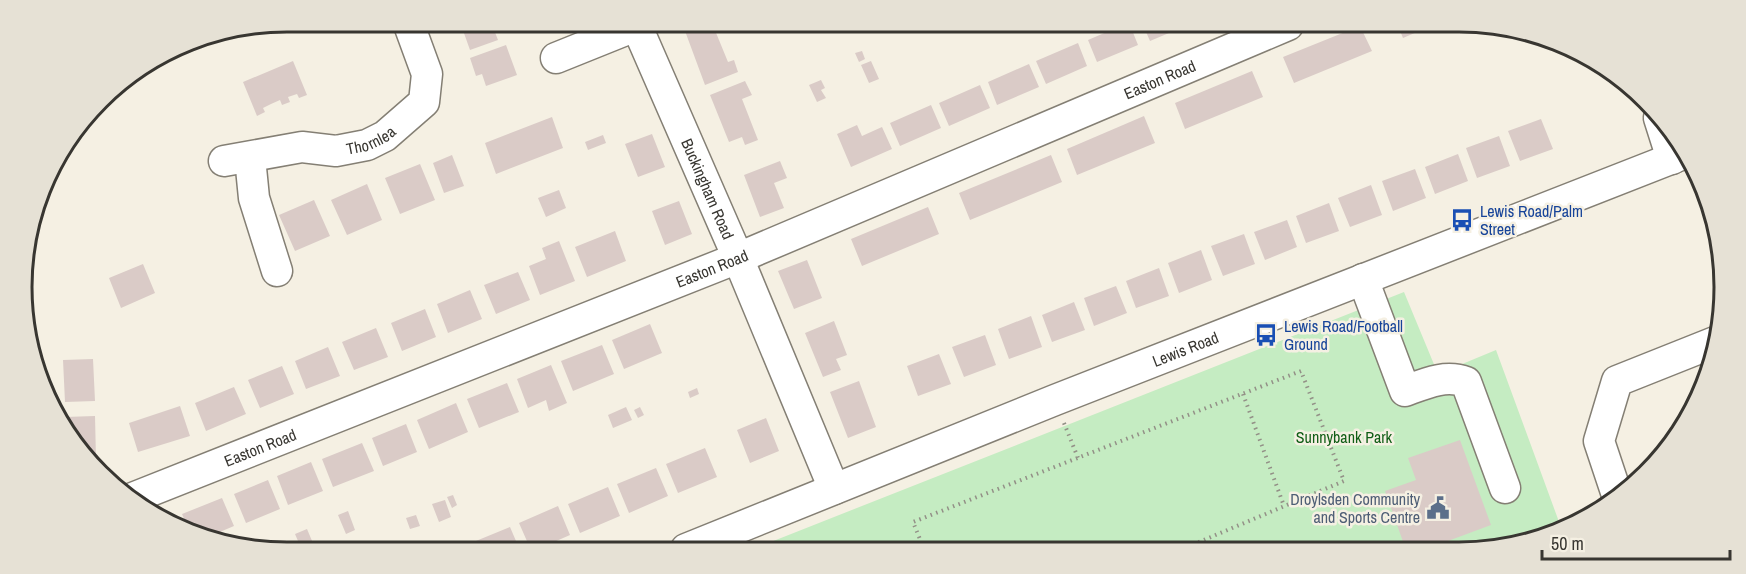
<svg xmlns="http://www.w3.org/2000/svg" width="1746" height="574" font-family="'Archivo Narrow',sans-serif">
<rect width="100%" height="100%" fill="#f5f0e3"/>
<path fill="#c5ecc2" d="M1404,292l34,82 58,-24 66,180 -68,21 -741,-2z"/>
<path fill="#dacbc7" d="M460,22h31l7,18 -28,10z
M707,23h5l16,39 6,-2 4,12 -33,13 -20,-54z
M1123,25h7l8,20 -41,17 -9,-22z
M1143,25h45l-38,16z
M1360,26l12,25 -78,32 -11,-26z
M1398,26h33l-28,12z
M1078,43l9,23 -41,18 -10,-23z
M506,45l11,30 -31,11 -4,-12 -6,2 -6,-18z
M862,51l3,8 -6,3 -4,-9z
M293,61l14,34 -8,3 -2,-4 -9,3 2,5 -8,3 -2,-5 -9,4 -8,4 2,4 -8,4 -14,-34z
M871,61l8,18 -10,4 -8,-18z
M1029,64l10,23 -42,18 -9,-23z
M1252,71l11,26 -78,32 -10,-26z
M821,80l4,8 -4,2 5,8 -9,4 -8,-17z
M745,81l7,14 -10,4 16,41 -13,5 -3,-8 -13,5 -19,-47z
M980,85l10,23 -41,18 -10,-23z
M931,105l10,23 -41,18 -10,-23z
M1144,116l11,27 -78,32 -10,-26z
M552,117l11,31 -67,26 -11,-31z
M1541,119l12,30 -33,12 -12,-30z
M857,125l5,11 20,-9 10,22 -41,18 -14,-33z
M652,134l13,33 -27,10 -13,-33z
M603,135l3,8 -18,7 -3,-8z
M1499,136l11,30 -33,12 -11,-30z
M1458,154l10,27 -33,13 -10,-27z
M452,155l12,31 -20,7 -11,-30z
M1051,155l11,27 -92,38 -11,-27z
M780,161l7,17 -13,5 10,25 -24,9 -16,-42z
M420,164l15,36 -35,14 -15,-36z
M1415,169l11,29 -33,13 -11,-30z
M367,184l15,36 -35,15 -16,-35z
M1371,185l11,30 -32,12 -12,-29z
M559,190l7,18 -20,9 -8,-19z
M314,200l16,36 -35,15 -16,-36z
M679,201l13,33 -27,11 -13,-34z
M1329,203l10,28 -33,12 -10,-27z
M928,207l11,27 -77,32 -11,-27z
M1287,220l10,27 -32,13 -11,-28z
M615,231l11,30 -39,16 -12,-30z
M1244,234l11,30 -32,12 -12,-30z
M559,241l16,40 -35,14 -11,-29 17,-7 -4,-11z
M1201,250l11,30 -33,13 -11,-30z
M807,260l15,38 -28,11 -16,-38z
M143,264l12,29 -34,15 -12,-30z
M1159,268l10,28 -33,12 -10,-27z
M518,272l12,28 -34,14 -12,-29z
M1116,286l11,27 -33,13 -10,-28z
M470,290l12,29 -34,14 -11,-29z
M1074,302l11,28 -33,12 -10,-27z
M425,309l11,28 -34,14 -11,-28z
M1031,316l11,31 -33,12 -11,-30z
M834,321l13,34 -11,4 5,11 -18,7 -18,-44z
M650,324l12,29 -38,16 -12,-29z
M376,328l12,29 -34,13 -12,-28z
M985,335l11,30 -32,12 -12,-30z
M602,345l12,29 -41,17 -12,-30z
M328,347l12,29 -34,13 -11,-28z
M939,354l12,30 -33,12 -11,-30z
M93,359l2,42 -30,1 -2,-42z
M551,365l16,38 -18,8 -3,-11 -18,8 -11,-29z
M282,366l12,28 -34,14 -12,-28z
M859,381l17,46 -28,11 -18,-46z
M507,383l12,29 -40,16 -12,-29z
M234,387l12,27 -40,17 -11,-28z
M697,388l2,6 -9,4 -2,-6z
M456,403l12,29 -39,17 -12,-29z
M180,406l10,30 -52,16 -9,-29z
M626,407l6,13 -19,8 -5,-13z
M640,407l4,8 -6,3 -4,-8z
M95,416l1,43h-6l-24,-24 -1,-18z
M766,418l13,33 -29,12 -13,-33z
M406,424l11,28 -34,14 -11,-28z
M1460,440l31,85 -70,26 -15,-1 -21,-59 31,-11 -8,-22z
M362,443l12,28 -41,16 -11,-28z
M705,448l12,29 -39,16 -12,-29z
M311,462l12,29 -35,14 -11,-29z
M656,468l12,28 -39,17 -12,-29z
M268,480l12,29 -34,14 -12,-29z
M608,487l12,29 -40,17 -12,-29z
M453,495l4,10 -5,3 -5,-11z
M222,498l12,28 -26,11 -20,-9 -6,-14z
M445,500l6,17 -12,5 -7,-18z
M558,506l12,29 -32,14 -8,-1 -11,-25z
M348,511l7,19 -9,4 -8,-19z
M416,515l4,11 -10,3 -4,-11z
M510,527l9,21h-46l-2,-5z
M307,529l8,19h-14l-6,-14z"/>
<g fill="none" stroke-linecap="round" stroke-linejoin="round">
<g stroke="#847f74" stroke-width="33">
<g id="minor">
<path id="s1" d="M635,22l103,236 96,231"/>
<path d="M556,58l87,-35"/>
<path d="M1659,118l13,41"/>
<path d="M250,158l4,40 23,73"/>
<path id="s2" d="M224,161l78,-14 34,4 31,-6 18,-9 39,-34 3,-28 -19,-52"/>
<path d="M1363,279l42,112c19,-7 40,-17 61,-9l39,106"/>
<path d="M1618,498l-19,-57 18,-60 103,-41"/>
<path id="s3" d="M130,499l608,-241 550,-233"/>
<path id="s4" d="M686,549l369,-149 631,-247"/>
</g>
</g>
<path stroke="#939087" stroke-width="4" stroke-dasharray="1.5 4.5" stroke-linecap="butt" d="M1243,394l41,112
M1064,423l14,35
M924,549l-11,-27 388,-151 43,110 -164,69"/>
<use href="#minor" stroke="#fff" stroke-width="30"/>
</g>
<defs>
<g id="bus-bare" transform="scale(1.8)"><path d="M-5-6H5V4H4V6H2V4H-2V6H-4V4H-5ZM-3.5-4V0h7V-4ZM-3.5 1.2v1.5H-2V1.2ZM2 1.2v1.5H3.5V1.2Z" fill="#1a4fb4" stroke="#f5f0e3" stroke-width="2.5" paint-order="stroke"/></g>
<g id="civic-bare" transform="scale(1.8)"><path d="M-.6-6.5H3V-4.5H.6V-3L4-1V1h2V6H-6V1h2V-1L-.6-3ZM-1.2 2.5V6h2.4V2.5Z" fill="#5c6f8a" stroke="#f5f0e3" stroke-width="2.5" paint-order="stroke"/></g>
</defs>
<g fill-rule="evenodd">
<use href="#bus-bare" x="1462" y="220"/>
<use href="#bus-bare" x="1266" y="335"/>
<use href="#civic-bare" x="1438" y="508"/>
</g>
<g text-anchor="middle" stroke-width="5" stroke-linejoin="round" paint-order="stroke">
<g font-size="16" fill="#383631" stroke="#f5f0e3">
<text dy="6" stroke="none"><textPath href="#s3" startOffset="1112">Easton Road</textPath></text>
<text dy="6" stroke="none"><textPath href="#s2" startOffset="150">Thornlea</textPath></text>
<text dy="6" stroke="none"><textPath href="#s1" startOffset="182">Buckingham Road</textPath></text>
<text dy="6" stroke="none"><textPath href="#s3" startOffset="626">Easton Road</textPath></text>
<text dy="6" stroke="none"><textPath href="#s4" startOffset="538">Lewis Road</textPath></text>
<text dy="6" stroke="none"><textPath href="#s3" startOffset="140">Easton Road</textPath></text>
</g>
<g font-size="16" fill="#164399" stroke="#f5f0e3" text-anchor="start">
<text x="1480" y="217">Lewis Road/Palm<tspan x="1480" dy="18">Street</tspan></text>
<text x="1284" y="332">Lewis Road/Football<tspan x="1284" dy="18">Ground</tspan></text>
</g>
<g font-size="16" fill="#115e16" stroke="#f5f0e3">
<text x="1344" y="443">Sunnybank Park</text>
</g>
<g font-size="16" fill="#4e5e75" stroke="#f5f0e3" text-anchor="end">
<text x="1420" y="505">Droylsden Community<tspan x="1420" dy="18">and Sports Centre</tspan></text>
</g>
</g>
<path d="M0 0H1746V574H0ZM287 32H1459A255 255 0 0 1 1714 287V287A255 255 0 0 1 1459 542H287A255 255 0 0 1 32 287V287A255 255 0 0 1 287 32Z" fill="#e6e1d5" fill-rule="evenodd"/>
<path fill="none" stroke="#383631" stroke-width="3" d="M287 32H1459A255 255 0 0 1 1714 287V287A255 255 0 0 1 1459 542H287A255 255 0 0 1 32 287V287A255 255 0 0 1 287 32Z"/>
<path d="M1542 550v9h188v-9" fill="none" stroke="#383631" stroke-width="3"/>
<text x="1551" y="550" font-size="18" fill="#383631" stroke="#f5f0e3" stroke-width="4.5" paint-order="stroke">50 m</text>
</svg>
